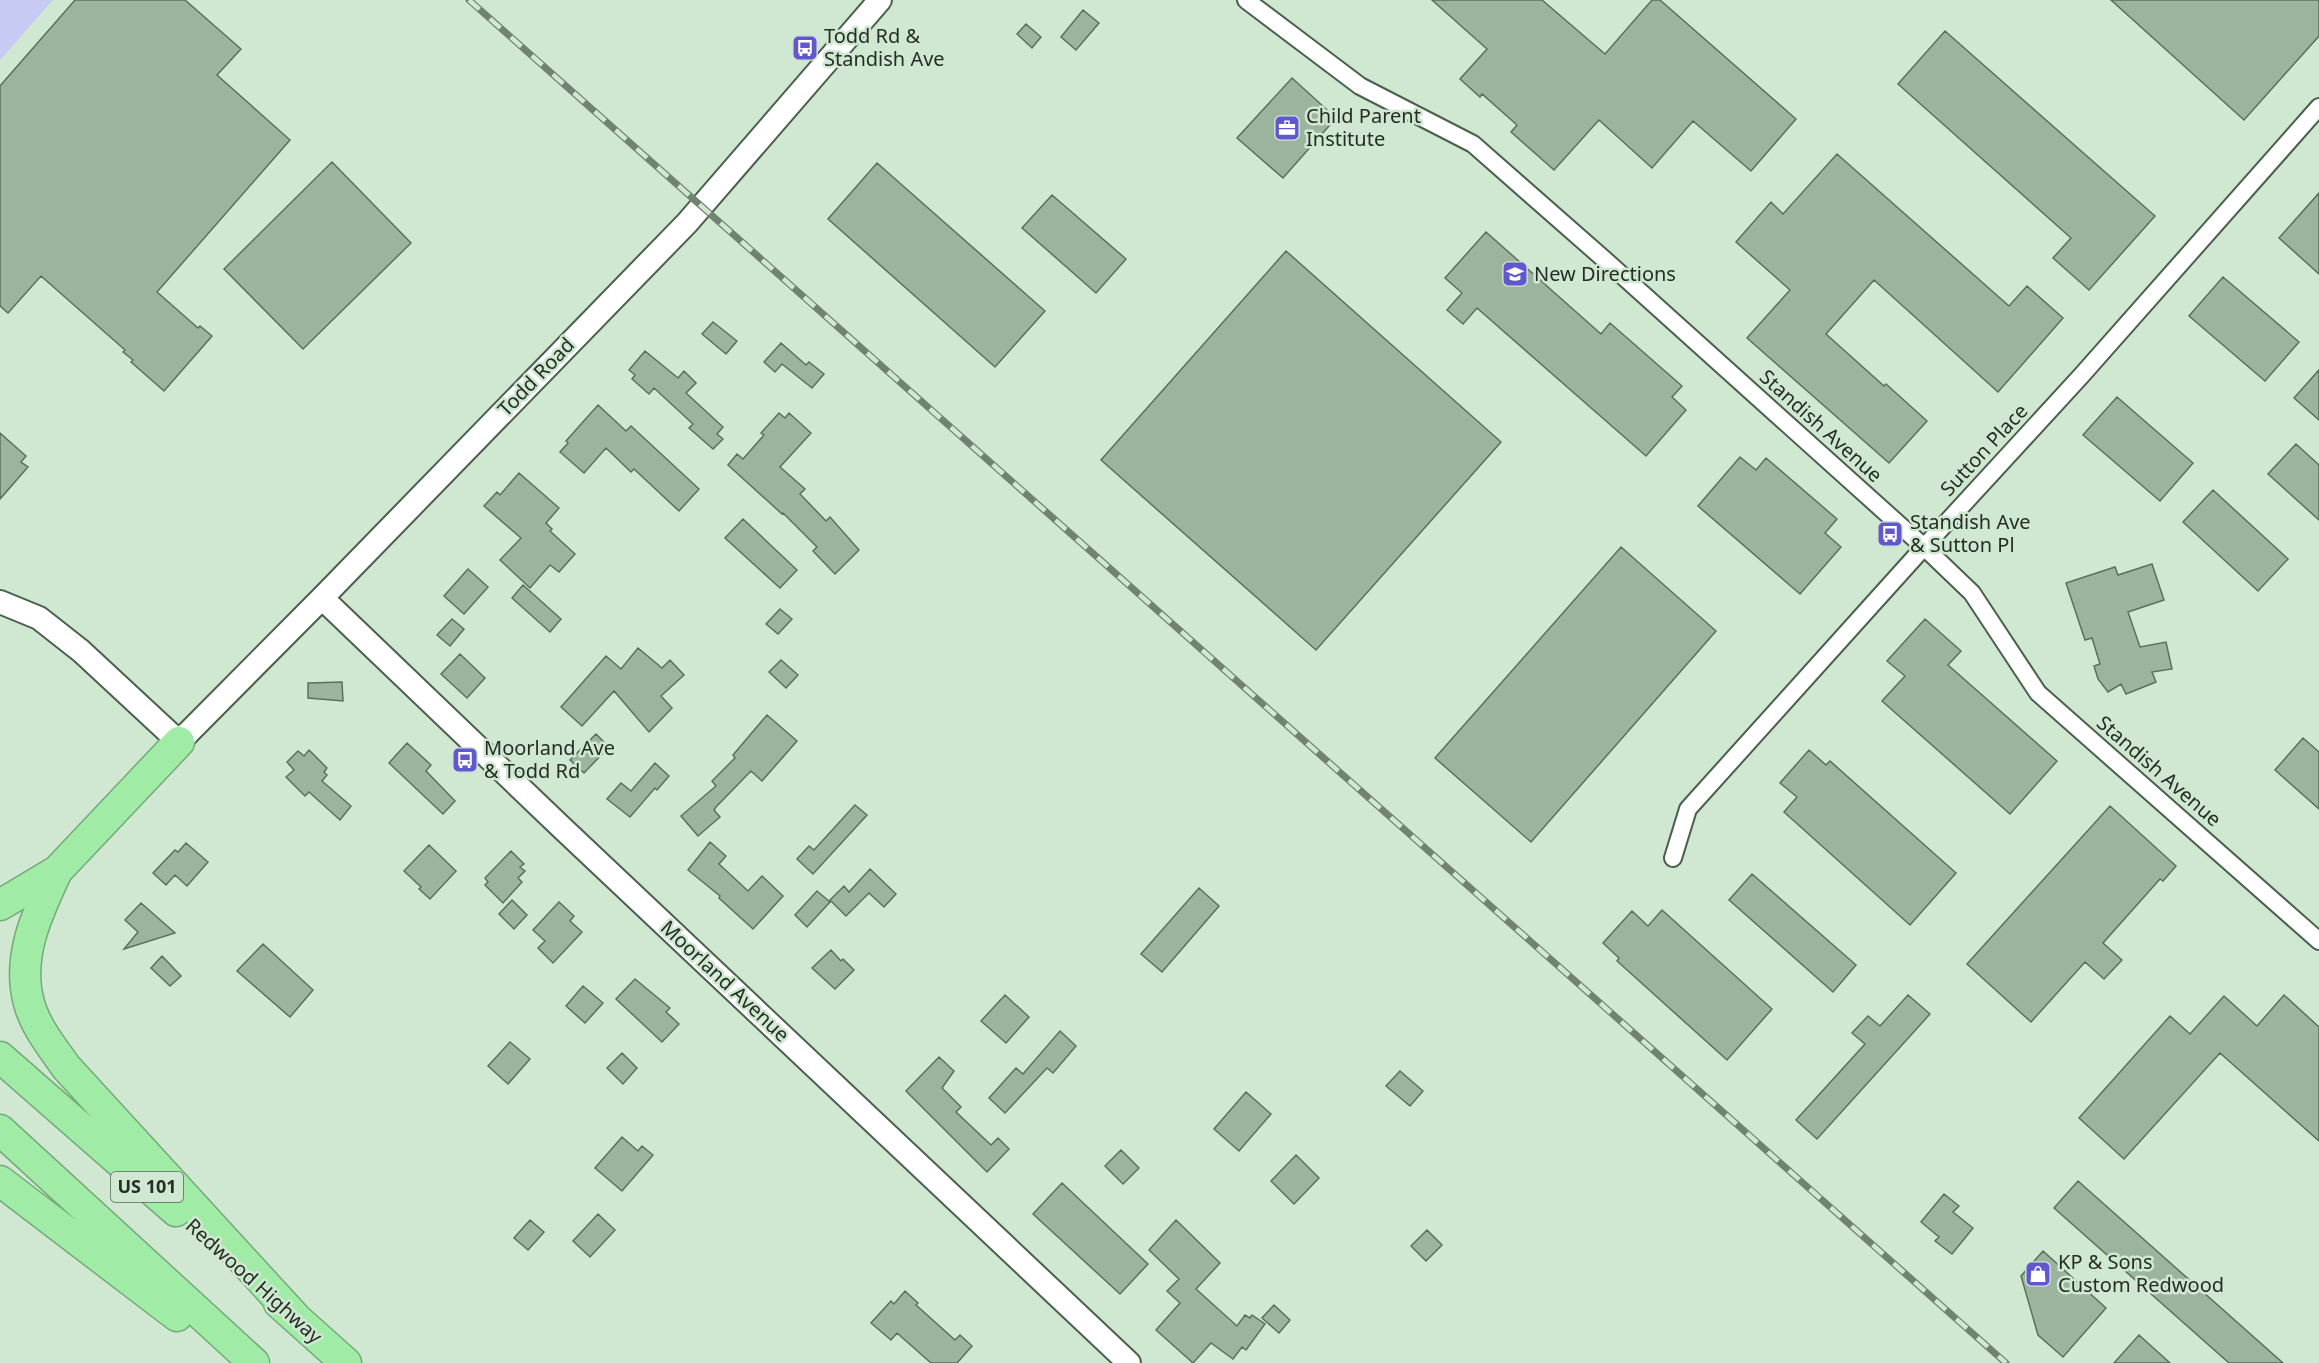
<svg xmlns="http://www.w3.org/2000/svg" width="2319" height="1363" font-family="'Noto Sans',sans-serif">
<rect width="100%" height="100%" fill="#d0e8d1"/>
<path fill="#c7caf2" d="M0,0h53l-53,60z"/>
<path fill="#9cb39d" stroke="#5b705c" stroke-width="1.5" d="M75,0h110l56,49 -24,26 73,65 -133,152 41,36 2,-2 12,10 -48,55 -33,-29 2,-2 -10,-8 2,-2 -84,-74 -33,37 -8,-7v-220z
M1432,0h110l63,54 47,-54h8l136,119 -45,52 -58,-50 -41,47 -53,-48 -45,50 -43,-38 6,-7 -35,-31 -2,3 -20,-18 27,-30z
M2111,0h208v36l-75,84z
M1083,10l16,13 -23,27 -15,-13z
M1026,24l15,13 -9,11 -15,-14z
M1945,31l210,185 -66,74 -36,-32 18,-20 -173,-154z
M1292,78l44,40 -53,60 -46,-40z
M1837,154l172,152 18,-20 36,32 -65,74 -124,-112 -48,54 58,52 2,-2 41,37 -38,42 -142,-125 43,-48 -54,-48 35,-40 12,12z
M332,162l79,81 -108,106 -79,-80z
M877,163l168,148 -50,56 -167,-148z
M2319,193v81l-40,-36z
M1052,195l74,64 -30,34 -74,-65z
M1486,232l115,102 9,-11 72,63 -10,11 14,13 -40,46 -169,-148 -14,16 -16,-14 15,-17 -17,-15z
M1286,251l215,191 -185,208 -215,-190z
M2223,277l76,65 -34,39 -76,-65z
M713,322l24,19 -11,13 -24,-20z
M781,343l25,22 3,-3 15,12 -12,14 -30,-24 -7,8 -11,-10z
M645,351l33,27 6,-7 12,12 -10,10 37,34 -6,7 6,5 -10,10 -24,-21 4,-4 -39,-36 -5,6 -17,-15 3,-4 -6,-5z
M2319,370v50l-25,-22z
M2117,397l76,66 -33,38 -77,-66z
M598,405l28,26 5,-5 68,63 -20,22 -45,-42 -3,3 -25,-24 -22,25 -24,-21 8,-9 -2,-2z
M779,413l6,5 4,-5 22,20 -31,34 25,22 -5,5 26,27 4,-4 29,33 -24,24 -22,-23 4,-4 -34,-34 -1,1 -54,-49 9,-11 6,5 21,-24 -3,-2z
M0,433l26,23 -5,6 7,5 -28,32z
M2296,444l23,21v55l-51,-46z
M1740,457l16,13 10,-12 71,61 -12,14 16,14 -41,47 -102,-88z
M519,473l40,35 -13,15 6,6 -2,2 25,23 -16,18 -9,-7 -20,23 -30,-28 21,-22 -37,-32 13,-14 3,3z
M2213,490l75,69 -30,32 -75,-69z
M743,519l54,51 -17,18 -55,-50z
M1621,547l95,84 -185,211 -96,-84z
M2152,564l12,36 -36,12 12,35 26,-5 6,27 -20,3 4,10 -30,12 -5,-10 -13,8 -10,-13 -4,-13 6,-2 -8,-26 -7,2 -19,-57 49,-16 3,8z
M468,569l20,18 -24,27 -20,-18z
M523,585l38,34 -11,13 -38,-34z
M780,609l12,10 -14,15 -12,-10z
M452,619l12,10 -14,17 -13,-11z
M1925,619l36,32 -13,14 109,96 -47,53 -128,-113 23,-25 -18,-15z
M638,648l24,20 8,-8 14,15 -23,21 11,12 -23,24 -35,-41 -32,35 -21,-19 45,-51 15,13z
M460,654l25,24 -18,20 -26,-24z
M781,660l17,15 -12,13 -17,-16z
M342,682l1,19 -35,-3v-15z
M767,715l30,26 -35,40 -11,-10 -35,36 -2,3 6,7 -22,19 -17,-20 35,-30 -4,-5 23,-23 -2,-3z
M596,734l12,12 -1,3 -23,24 -14,-13z
M2303,738l16,14v57l-44,-39z
M407,743l24,22 -5,6 29,30 -12,13 -54,-51z
M309,750l18,18 -3,4 3,3 -5,6 29,25 -11,14 -31,-28 -4,4 -19,-19 8,-7 -7,-8 11,-11 6,5z
M1809,750l17,15 4,-4 126,112 -46,52 -126,-113 13,-15 -17,-14z
M655,763l14,13 -12,14 -2,-2 -25,29 -23,-18 14,-16 10,8z
M855,805l12,10 -54,59 -16,-15 12,-13 5,4z
M2110,806l66,60 -13,15 -3,-2 -57,64 19,17 -18,19 -19,-17 -54,60 -64,-58z
M710,842l16,14 -7,8 29,27 14,-15 21,20 -30,33 -34,-31 1,-2 -32,-26z
M186,843l22,19 -21,24 -12,-11 -9,10 -13,-12 22,-23 3,2z
M429,845l27,26 -26,28 -11,-10 2,-2 -17,-16z
M511,851l13,13 -4,3 5,4 -7,7 4,4 -19,21 -18,-18 3,-3 -3,-4z
M870,869l26,25 -12,13 -15,-14 -23,23 -16,-16 14,-14 5,6z
M1752,874l104,91 -23,27 -104,-92z
M1199,888l20,18 -57,66 -21,-18z
M817,891l13,11 -23,25 -12,-12z
M512,900l15,15 -13,14 -15,-15z
M559,902l15,14 -4,5 12,11 -29,31 -15,-15 7,-7 -12,-11z
M141,903l34,30 -51,16 14,-17 -13,-12z
M1662,910l110,99 -45,51 -110,-99 2,-3 -16,-15 29,-32 16,15z
M263,944l50,46 -23,27 -53,-46z
M831,950l10,11 2,-2 11,11 -19,19 -23,-21z
M162,956l19,20 -11,10 -19,-18z
M635,979l35,29 -4,4 13,12 -17,18 -46,-43z
M583,986l20,17 -18,20 -19,-17z
M1005,995l24,22 -23,26 -25,-22z
M1908,995l22,19 -113,125 -21,-19 69,-76 -13,-11 16,-17 12,10z
M2284,995l35,32v114l-99,-88 -96,106 -45,-41 91,-102 20,18 34,-38 33,30z
M1060,1031l16,15 -23,27 -6,-5 -42,45 -16,-15 27,-30 7,6z
M510,1042l20,17 -22,25 -20,-18z
M622,1053l15,15 -14,16 -16,-16z
M939,1057l15,14 -12,17 19,19 -5,5 35,33 7,-7 11,11 -22,23 -81,-81z
M1400,1071l23,20 -13,15 -24,-20z
M1246,1092l25,22 -32,37 -25,-22z
M622,1137l16,14 4,-5 11,9 -31,36 -27,-23z
M1121,1150l18,18 -16,16 -18,-18z
M1296,1155l23,23 -25,26 -23,-23z
M2078,1181l205,182h-54l-175,-155z
M1062,1183l86,81 -28,30 -87,-80z
M1944,1194l15,12 -6,6 20,16 -21,26 -17,-13 4,-4 -18,-15z
M598,1214l17,16 -25,27 -17,-16z
M530,1220l14,12 -16,18 -14,-12z
M1176,1220l44,43 -24,26 41,37 8,-11 5,3 2,-3 13,9 -19,26 -4,-3 -9,12 -22,-16 -18,20 -37,-33 24,-27 -13,-12 12,-12 -30,-29z
M1427,1230l15,15 -16,16 -15,-15z
M2043,1251l63,57 -43,49 -25,-22 -17,-59z
M905,1291l13,12 -2,2 39,35 5,-5 12,11 -15,17h-26l-34,-30 -6,7 -20,-17 20,-22 3,3z
M1274,1305l16,15 -11,13 -17,-15z
M2139,1335l31,28h-56z"/>
<g fill="none" stroke-linecap="round" stroke-linejoin="round">
<g stroke="#4b604c" stroke-width="20">
<path id="street" d="M1246,0l114,86 113,58 132,116 319,287 48,46 66,100 281,248
M1673,858l15,-49 236,-262 157,-171 238,-269"/>
</g>
<g stroke="#4b604c" stroke-width="26">
<path id="secondary" d="M322,598l237,227 570,538
M0,602l39,16 42,33 98,91 143,-144 365,-375 193,-223"/>
</g>
<g stroke="#75a979" stroke-width="33">
<path id="highway" d="M57,871c-19,41 -41,85 -28,132 6,23 23,44 37,64l229,250
M0,905l57,-34 122,-129
M0,1057l176,154
M0,1130l254,233
M0,1181l177,135
M279,1303l67,60"/>
</g>
<use href="#street" stroke="#fff" stroke-width="16"/>
<use href="#secondary" stroke="#fff" stroke-width="22"/>
<use href="#highway" stroke="#a0eba6" stroke-width="30"/>
<g stroke="#728272" stroke-width="7">
<path id="rail" d="M469,0l1537,1363"/>
</g>
<use href="#rail" stroke="#d0e8d1" stroke-width="4.5" stroke-dasharray="14" stroke-linecap="butt"/>
</g>
<defs>
<g id="bus-square" transform="scale(1.35)"><rect x="-9" y="-9" width="18" height="18" rx="4" fill="#6158d0" stroke="#d0e8d1"/><path d="M-5-6H5V4H4V6H2V4H-2V6H-4V4H-5ZM-3.5-4V0h7V-4ZM-3.5 1.2v1.5H-2V1.2ZM2 1.2v1.5H3.5V1.2Z" fill="#fff"/></g>
<g id="office-square" transform="scale(1.35)"><rect x="-9" y="-9" width="18" height="18" rx="4" fill="#6158d0" stroke="#d0e8d1"/><path d="M-6-3h4V-5.5h4V-3h4V5H-6ZM-1-4.5V-3h2v-1.5ZM-6 0V1H6V0Z" fill="#fff"/></g>
<g id="school-square" transform="scale(1.35)"><rect x="-9" y="-9" width="18" height="18" rx="4" fill="#6158d0" stroke="#d0e8d1"/><path d="M0-5L7-2L0 1L-7-2ZM-4 1L0 2.5L4 1V4Q0 6-4 4Z" fill="#fff"/></g>
<g id="shop-square" transform="scale(1.35)"><rect x="-9" y="-9" width="18" height="18" rx="4" fill="#6158d0" stroke="#d0e8d1"/><path d="M-5-2.5h2.3a2.7 3.5 0 0 1 5.4 0H5L5.5 6h-11ZM-1.5-2.5h3a1.5 2.3 0 0 0-3 0Z" fill="#fff"/></g>
</defs>
<g fill-rule="evenodd">
<use href="#bus-square" x="805" y="48"/>
<use href="#office-square" x="1287" y="128"/>
<use href="#school-square" x="1515" y="274"/>
<use href="#bus-square" x="1890" y="534"/>
<use href="#bus-square" x="465" y="760"/>
<use href="#shop-square" x="2038" y="1274"/>
</g>
<g text-anchor="middle" stroke-width="5" stroke-linejoin="round" paint-order="stroke">
<rect fill="#d0e8d1" stroke="#586659" stroke-width="1.5" x="111" y="1172" width="72" height="30" rx="4.5"/>
<g font-size="18" font-weight="bold" fill="#252e25">
<text x="147" y="1193">US 101</text>
</g>
<g font-size="20" fill="#252e25" stroke="#d0e8d1" text-anchor="start">
<text x="824" y="43">Todd Rd &amp;<tspan x="824" dy="23">Standish Ave</tspan></text>
<text x="1306" y="123">Child Parent<tspan x="1306" dy="23">Institute</tspan></text>
<text x="1534" y="281">New Directions</text>
<text x="1910" y="529">Standish Ave<tspan x="1910" dy="23">&amp; Sutton Pl</tspan></text>
<text x="484" y="755">Moorland Ave<tspan x="484" dy="23">&amp; Todd Rd</tspan></text>
<text x="2058" y="1269">KP &amp; Sons<tspan x="2058" dy="23">Custom Redwood</tspan></text>
</g>
<g font-size="20" fill="#252e25" stroke="#d0e8d1">
<text transform="translate(536 377) rotate(-46)" y="7">Todd Road</text>
<text transform="translate(1821 426) rotate(42)" y="7">Standish Avenue</text>
<text transform="translate(1984 450) rotate(-47)" y="7">Sutton Place</text>
<text transform="translate(2159 771) rotate(41)" y="7">Standish Avenue</text>
<text transform="translate(725 981) rotate(43)" y="7">Moorland Avenue</text>
<text transform="translate(254 1281) rotate(42)" y="7">Redwood Highway</text>
</g>
</g>
</svg>
